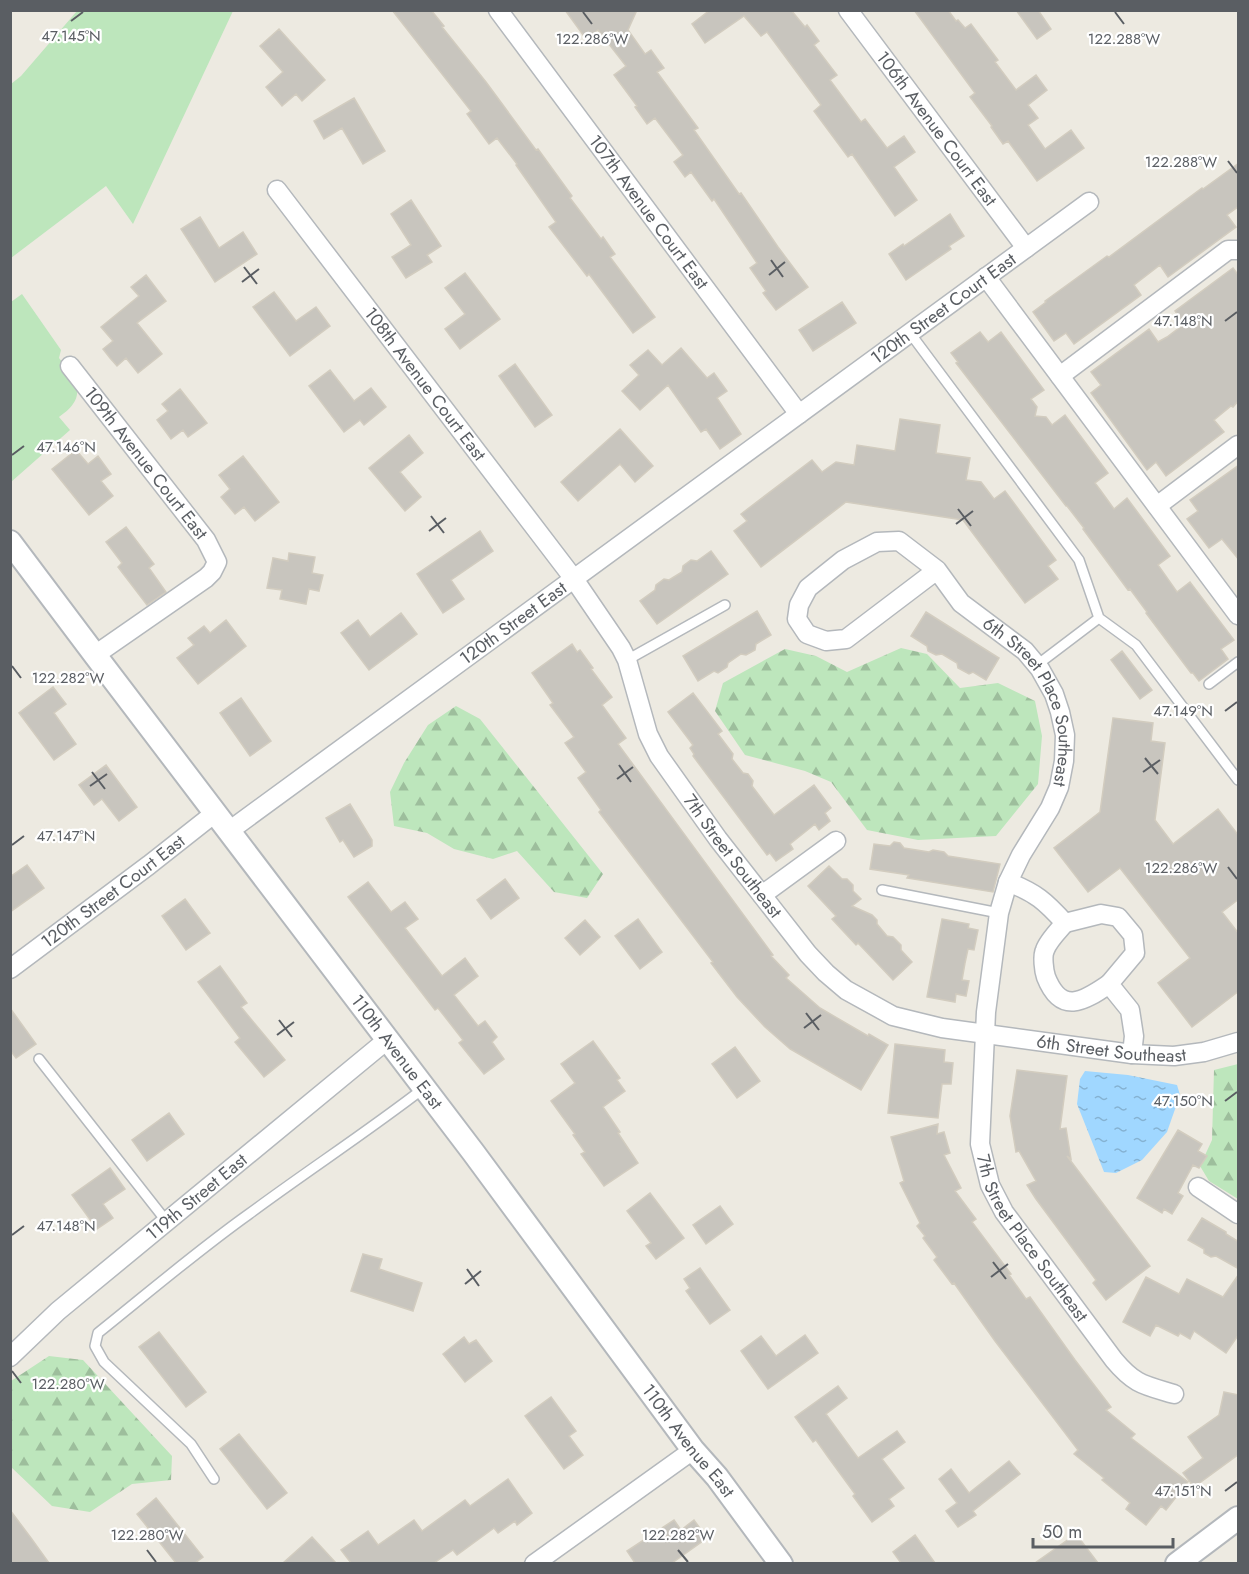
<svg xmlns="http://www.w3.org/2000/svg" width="1249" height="1574" font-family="Jost,sans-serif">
<defs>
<pattern id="forest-firs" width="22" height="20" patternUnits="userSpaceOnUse" patternTransform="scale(1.5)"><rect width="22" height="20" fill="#bde6bc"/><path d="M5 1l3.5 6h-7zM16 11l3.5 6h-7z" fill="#9dbe9c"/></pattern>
<pattern id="water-ripples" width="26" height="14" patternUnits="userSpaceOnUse" patternTransform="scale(1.5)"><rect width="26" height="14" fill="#a0d7ff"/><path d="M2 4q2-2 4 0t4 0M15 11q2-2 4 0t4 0" fill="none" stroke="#85b2d2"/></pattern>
</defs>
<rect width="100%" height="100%" fill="#edeae1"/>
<path fill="#bde6bc" d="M77,11h156l-100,213 -27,-38 -95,72v-174l10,-8z
M22,294l39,56 -2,8c9,12 26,30 14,46 -3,5 -9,9 -14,13l11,13 -59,52v-180z"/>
<path fill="url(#forest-firs)" d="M901,648l26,6 33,34 38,-5 37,18 7,35 -4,48 -42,52 -78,4 -51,-10 -36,-48 -26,-11 -60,-16 -30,-44 8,-28 62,-34 31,7 31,16z
M456,706l24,13 123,155 -16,24 -33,-6 -37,-41 -24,8 -39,-10 -27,-16 -33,-7 -4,-34 14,-29 24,-38z
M1238,1064v135l-29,-18 -9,-15 12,-26 2,-70z
M49,1356l34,4 89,96 -1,24 -39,4 -42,28 -38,-6 -41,-39v-86z"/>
<path fill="url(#water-ripples)" d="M1085,1071l43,4 49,10 3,10 -13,37 -25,28 -26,13 -12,-1 -27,-68 3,-25z"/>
<path fill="#c8c5be" stroke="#d2ccbf" stroke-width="1.5" d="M392,10h39l13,16 -2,1 44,55 50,68 2,-1 34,47 -2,2 31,41 2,-2 12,17 -5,3 45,60 -22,16 -44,-59 -2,2 -38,-49 7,-5 -40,-57 1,-1 -20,-26 -8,6 -22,-30 4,-3z
M565,10h72l-9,20 17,24 6,-4 13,18 -7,4 41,56 -4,2 45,64 2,-1 37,54 30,40 -32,23 -13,-17 3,-2 -16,-23 7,-5 -43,-64 -2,2 -21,-29 -6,5 -11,-15 9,-7 -28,-37 -8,6 -12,-17 2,-1 -23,-31 12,-9 -28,-36 -12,9z
M710,10h81l14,17 2,-2 12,16 -5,4 23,30 -7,5 31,42 4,-3 22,29 17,-12 11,16 -21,15 23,33 -22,16 -43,-62 -4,3 -34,-46 7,-6 -54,-73 -6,4 -17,-20 -39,27 -13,-19z
M914,10h34l8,11 2,-1 7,8 6,-4 27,36 -3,2 21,28 20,-15 11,15 -19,15 10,13 -10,7 17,24 26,-19 13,18 -47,33 -29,-40 -5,3 -12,-17 1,-1 -22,-29 5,-4z
M1016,10h22l13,19 -14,10z
M279,29l46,51 -23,21 -6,-7 -14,12 -16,-19 17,-15 -23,-26z
M354,98l31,53 -22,13 -21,-36 -18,11 -10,-18z
M1239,163v43l-12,9 9,12 -68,50 -8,-12 -26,20 7,10 -67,49 -8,-11 -12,8 -21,-29 13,-10 -1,-1 62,-45 2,1 93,-69 1,1z
M411,200l30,46 -14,9 5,7 -26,16 -14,-21 19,-12 -20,-31z
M950,214l14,22 -15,10 2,3 -45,31 -17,-26 14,-10 1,2z
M200,217l19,31 24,-16 14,22 -42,28 -34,-53z
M1233,268l6,8v124l-6,7 -2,-1 -17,14 10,12 -58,44 -10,-14 -9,8 -56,-77 10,-8 -10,-13 58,-43 9,13 9,-5 17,-13 -9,-13z
M465,273l35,46 -40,30 -15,-20 20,-15 -20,-26z
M146,275l20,26 -29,22 25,31 -24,19 -12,-15 -9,8 -7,-8 -7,-9 10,-8 -12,-14 38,-31 -8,-9z
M274,292l22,29 20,-14 14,19 -40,30 -37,-49z
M842,302l14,21 -43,28 -14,-21z
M980,332l8,10 13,-10 43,58 -13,9 6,8 -2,9 11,1 6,8 13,-10 43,58 -13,10 6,8 13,18 13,-11 43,58 -12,9 19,27 13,-10 44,58 -13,9 7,10 -29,22 -6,-8h-2l-45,-60 1,-1 -17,-23 -2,1 -45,-61 1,-1 -17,-22h-1l-110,-143 2,-1 -7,-9z
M681,348l26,30 7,-5 13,18 -10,7 24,36 -21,15 -14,-20 -5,3 -33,-47 -28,25 -18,-19 17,-16 -9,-10 18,-15 14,15z
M515,364l37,51 -17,12 -36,-51z
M330,370l24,31 17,-13 15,19 -22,18 -4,-5 -16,12 -35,-46z
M180,389l27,34 -19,14 -5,-7 -12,9 -14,-19 11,-9 -6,-7z
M900,419l40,6 -4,28 34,5 -4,22 15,2 13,17 11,-8 51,69 -8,6 10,13 -33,24 -62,-83 -117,-18 -85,65 -27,-36 13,-10 -6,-7 71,-54 10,12 14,-10 18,3 3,-20 38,6z
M620,429l33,37 -18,16 -15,-18 -42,37 -17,-19z
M409,435l14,18 -23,19 21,25 -16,14 -36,-43z
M76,450l12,14 10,-8 13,18 -10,7 12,15 -24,19 -37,-46z
M243,456l36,46 -24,19 -11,-14 -9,7 -14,-17 9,-8 -11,-14z
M1239,465v95l-17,-21 -13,9 -22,-29 11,-8 -8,-11z
M126,527l28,37 -5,4 17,24 -19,13 -29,-38 4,-4 -16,-21z
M480,531l13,20 -42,29 13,19 -21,14 -26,-39z
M711,551l17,23 -71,50 -17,-23 15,-11 1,-5 8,-6 5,1 13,-8 1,-6 8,-6 6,1z
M289,553l26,4 -3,16 11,2 -4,16 -10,-2 -3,15 -26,-5 2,-9 -15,-2 6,-30 15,3z
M757,611l14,24 -15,9 -1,6 -9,5 -5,-1 -13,9 -1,4 -9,6 -4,-2 -16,10 -15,-25z
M926,612l73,46 -13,22 -13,-8 -4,2 -11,-6 -1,-5 -15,-9 -6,1 -8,-4 -1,-5 -16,-10z
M401,613l16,21 -48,36 -28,-37 17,-13 12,17z
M226,620l20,26 -48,38 -21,-26 17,-13 -6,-7 16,-12 6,7z
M572,644l5,8 3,-2 13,18 -2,1 21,28 -10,8 24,33 -8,6 155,211 -2,1 18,19 -3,3 34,30 48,28 1,-2 19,11 -27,45 -71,-41 -25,-22 -28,-30 -26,-34 2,-1 -114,-150 2,-2 -23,-32 8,-6 -21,-29 9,-6 -24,-32 3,-2 -21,-30z
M1122,651l30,39 -12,9 -29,-39z
M53,687l13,17 -12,9 22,31 -22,16 -35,-47z
M693,693l29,38 -4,3 15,20 -1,5 11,14 5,1 5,7 -1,5 22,29 40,-30 17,23 -6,5 5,8 -11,9 -4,-6 -25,20 3,5 -17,12 -6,-8 -3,2 -74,-99 1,-2 -4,-6 3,-3 -25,-33z
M241,698l30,43 -21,15 -30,-43z
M1113,718l40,5 -2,18 14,2 -10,77 18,24 45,-35 21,27v63l-17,13 17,22v57l-47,36 -34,-44 32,-25 -70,-90 -32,24 -34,-44 46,-36z
M106,765l31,42 -18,14 -17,-22 -8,6 -15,-20z
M350,804l22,36v6l-18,11 -11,-17 -3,2 -14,-24z
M894,842l6,1 4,5 25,4 4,-2 11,2 4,4 52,8 -7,28 -86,-14 2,-3 -39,-6 4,-25 16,2z
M27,865l17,23 -34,24v-35z
M829,866l13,13h5l6,6v6l8,8 -9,7 20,9 5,5v4l10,12 6,1 8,8v5l11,12 -19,18 -35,-37 -2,2 -24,-26 4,-3 -28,-30z
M505,879l14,19 -28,21 -14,-19z
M368,882l23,30 14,-10 13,17 -13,9 37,48 23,-18 13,18 -24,19 24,31 7,-5 12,16 -5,5 12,17 -20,15 -25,-31 4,-3 -25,-32 -3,2 -87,-113z
M185,899l25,34 -24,17 -24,-34z
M638,919l24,33 -22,17 -25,-33z
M942,919l27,5 -1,4 10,2 -4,20 -6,-1 -3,14 -3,17 7,1 -3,15 -10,-2 -1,8 -28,-5z
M585,920l15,17 -20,18 -15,-17z
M220,966l27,37 -6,4 44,53 -21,17 -29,-35 5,-4 -42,-56z
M10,1008l26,36 -20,14 -6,-8z
M593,1041l27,37 -3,2 8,11 -22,16 17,25 -2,1 20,30 -34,23 -23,-32 4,-2 -12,-17 2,-1 -24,-33 24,-18 -14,-19z
M895,1044l50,6 -1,12 9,1 -2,21h-9l-4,34 -50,-5z
M735,1047l25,34 -23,17 -25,-34z
M1017,1070l50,6 -7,53 6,-1 5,31 -4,-3 83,110 -44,34 -13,-17 3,-3 -60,-81 -9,-14 9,-4 -17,-30 -3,1 -6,-36z
M169,1113l15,21 -37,27 -15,-21z
M938,1124l-1,10 7,-2 6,21 -6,2 17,33 -6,3 21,28 -4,3 39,52 -2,1 17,24 4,-2 45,63 36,47 -5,3 29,24 -4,4 57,44 -22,28 -5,-4 -15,19 -20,-16 4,-6 -28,-23 2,-2 -30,-24 4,-4 -83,-109 -41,-58 -2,1 -18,-24 3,-3 -14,-19 2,-2 -8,-10 3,-3 -20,-40 4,-2 -13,-44z
M1178,1130l24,14 -4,7 9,5 -8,12 -6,-3 -15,28 5,3 -11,18 -8,-5 -2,4 -25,-15z
M110,1168l15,21 -22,15 10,14 -16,11 -25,-34z
M650,1193l34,45 -28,21 -10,-13 5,-3 -24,-32z
M720,1206l13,18 -27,20 -13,-19z
M1202,1218l24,14v2l13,8v27l-23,-13 -5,1 -7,-4v-4l-16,-9z
M363,1254l19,5 -3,10 43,14 -9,28 -62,-20z
M700,1268l30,42 -20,14 -24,-33 4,-3 -6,-9z
M1239,1274v60l-13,19 -32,-22 -4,8 -10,-6 -2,3 -22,-11 -6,11 -27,-14 23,-45 33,17 8,-15 36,18z
M159,1332l47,60 -20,15 -47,-60z
M805,1335l13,18 -50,36 -27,-38 20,-15 15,20z
M464,1337l5,7 7,-4 16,21 -27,21 -22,-28z
M838,1386l9,12 -21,16 32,44 39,-27 8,11 -23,17 22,29 -15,11 5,7 -22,16 -19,-26 2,-2 -27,-37 -12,-17 -3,2 -18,-25z
M1224,1392l15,3v59l-45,33 -11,-14 20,-15 -15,-21 31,-22z
M551,1397l25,34 -7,5 14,19 -19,14 -39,-53z
M239,1434l48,59 -20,16 -47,-60z
M1009,1461l11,13 -47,37 3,4 -18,12 -12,-16 11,-8 -18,-24 12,-10 18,24z
M508,1479l24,34 -15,12 -2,-4 -17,12 -4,-5 -37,27 -4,-5 -19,13h-83l-10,-13 27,-19 10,14 36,-25 8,11 43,-31 5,6z
M156,1498l47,59 -8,6h-19l-39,-49z
M10,1510l21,28 18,25h-39z
M674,1520l7,10 13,-10 13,18 -35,25h-37l-8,-12z
M1076,1534l22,29h-63z
M915,1535l20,28h-34l-8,-11z
M312,1537l24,26h-53z"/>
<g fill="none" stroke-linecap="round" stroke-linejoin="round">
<g stroke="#b4b8bc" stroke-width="12">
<path id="service" d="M910,333l169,227 20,58 37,27 102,135
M627,660l98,-55
M1037,665l62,-47
M1209,684l29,-22
M882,890l117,23
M39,1059l128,163
M214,1479l-23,-35 -87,-82 -9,-16 3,-13c50,-40 99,-82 151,-119 58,-43 118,-82 175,-126"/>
</g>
<g stroke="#b4b8bc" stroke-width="21">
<g id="minor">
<path id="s1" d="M498,10l301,404"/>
<path id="s2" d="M848,10l178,238"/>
<path id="s3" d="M277,190l297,389 47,69 6,12 21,74 11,22 59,83 90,115 18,19 20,17 47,26 49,12 190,26 42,2 30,-4 34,-10"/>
<path d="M986,277l252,338"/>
<path id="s4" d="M70,366l136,174 11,22 -5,10 -6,6 -111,77"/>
<path d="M1060,376l168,-126h10"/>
<path d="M1157,506l81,-61"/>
<path id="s5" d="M937,570l-91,69 -20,2 -19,-7 -10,-15 2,-14 9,-17 35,-28 34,-18 22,-1 38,29 24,33 64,48 15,18 14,25 6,18 5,23 -1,26 -5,26 -9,21 -29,47 -13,27 -9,31 -13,99 -6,132 10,41 14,27 110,148c21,25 30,25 60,34"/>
<path id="s6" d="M229,831l860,-629"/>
<path d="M1008,882c28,11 37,19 57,41l36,-9 17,3 15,18 2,18 -26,31 21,26 4,26 -2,18"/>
<path d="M762,895l74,-54"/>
<path d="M1065,923c-6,7 -17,18 -20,27 -3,6 -1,21 1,27 15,38 37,25 63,7"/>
<path id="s7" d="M10,969l139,-104 66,-52"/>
<path d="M1198,1187l40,27"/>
<path id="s8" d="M10,1357l48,-46 329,-271"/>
<path d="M534,1564l159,-114"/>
</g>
</g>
<g stroke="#b4b8bc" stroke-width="26">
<g id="tertiary">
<path id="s9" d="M10,542l85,113 378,497 220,298 24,27 64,87"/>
<path d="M1177,1564l61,-46"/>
</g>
</g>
<use href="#service" stroke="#fff" stroke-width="9"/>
<use href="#minor" stroke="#fff" stroke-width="18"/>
<use href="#tertiary" stroke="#fff" stroke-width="22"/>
</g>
<path fill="none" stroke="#5a5e63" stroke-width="2" d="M583,12l9,12M1115,12l9,12M71,21l12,-9M1228,161l9,12M771,260l12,17M244,267l13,17M769,275l16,-13M242,282l17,-13M1225,321l12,-9M12,455l12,-9M958,509l13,17M431,516l13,17M956,524l17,-13M429,531l17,-13M12,666l9,12M1225,711l12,-9M1145,758l13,16M619,765l12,17M92,772l13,17M1143,772l17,-12M617,779l16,-12M90,786l17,-12M12,845l12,-9M1228,867l9,12M806,1013l13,17M279,1020l13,17M804,1028l17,-13M277,1035l17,-13M1225,1101l12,-9M12,1235l12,-9M993,1262l13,17M467,1269l12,17M991,1277l17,-13M465,1284l16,-13M12,1371l9,12M1225,1491l12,-9M147,1550l9,12M678,1550l10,12"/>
<g text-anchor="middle" stroke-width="4.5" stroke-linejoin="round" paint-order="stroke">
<g font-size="18" fill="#5a5e63" stroke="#fff">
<text dy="6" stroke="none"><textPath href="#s2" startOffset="148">106th Avenue Court East</textPath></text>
<text dy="6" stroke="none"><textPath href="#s1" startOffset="252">107th Avenue Court East</textPath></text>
<text dy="6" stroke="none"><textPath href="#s6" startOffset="885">120th Street Court East</textPath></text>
<text dy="6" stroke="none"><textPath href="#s3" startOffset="244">108th Avenue Court East</textPath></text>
<text dy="6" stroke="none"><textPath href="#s4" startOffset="123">109th Avenue Court East</textPath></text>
<text dy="6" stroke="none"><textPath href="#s6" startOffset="352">120th Street East</textPath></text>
<text dy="6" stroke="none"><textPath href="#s5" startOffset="528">6th Street Place Southeast</textPath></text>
<text dy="6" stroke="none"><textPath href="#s3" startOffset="812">7th Street Southeast</textPath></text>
<text dy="6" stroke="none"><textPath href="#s7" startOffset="129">120th Street Court East</textPath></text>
<text dy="6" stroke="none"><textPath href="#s3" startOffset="1263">6th Street Southeast</textPath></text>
<text dy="6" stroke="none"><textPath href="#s9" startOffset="640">110th Avenue East</textPath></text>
<text dy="6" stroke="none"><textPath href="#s8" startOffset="246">119th Street East</textPath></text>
<text dy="6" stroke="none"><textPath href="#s5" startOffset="1108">7th Street Place Southeast</textPath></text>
<text dy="6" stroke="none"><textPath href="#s9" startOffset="1126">110th Avenue East</textPath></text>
</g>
</g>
<g font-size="15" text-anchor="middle" fill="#5a5e63" stroke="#fff" stroke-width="4.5" stroke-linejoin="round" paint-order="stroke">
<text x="71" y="41">47.145°N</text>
<text x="592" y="44">122.286°W</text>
<text x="1124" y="44">122.288°W</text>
<text x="1181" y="167">122.288°W</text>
<text x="1183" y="326">47.148°N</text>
<text x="66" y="452">47.146°N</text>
<text x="68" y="683">122.282°W</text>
<text x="1183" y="716">47.149°N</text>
<text x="66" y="841">47.147°N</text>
<text x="1181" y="873">122.286°W</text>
<text x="1183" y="1106">47.150°N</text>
<text x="66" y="1231">47.148°N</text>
<text x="68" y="1389">122.280°W</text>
<text x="1183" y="1496">47.151°N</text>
<text x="147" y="1540">122.280°W</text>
<text x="678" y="1540">122.282°W</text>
</g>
<rect width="1249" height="1574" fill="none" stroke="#5a5e63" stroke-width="24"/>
<path d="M1033 1538v9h140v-9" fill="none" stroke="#5a5e63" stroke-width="3"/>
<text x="1042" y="1538" font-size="18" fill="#5a5e63" stroke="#ffffff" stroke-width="4.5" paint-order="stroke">50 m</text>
</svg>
